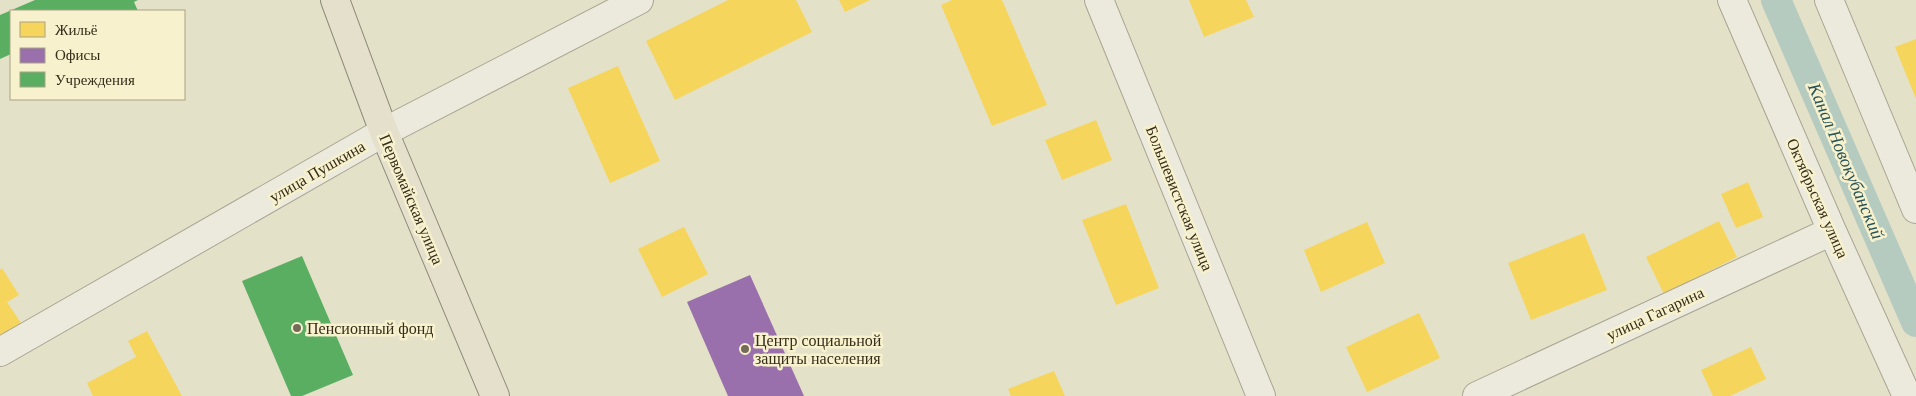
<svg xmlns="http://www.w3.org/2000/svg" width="1916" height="396" font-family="Georgia,serif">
<rect width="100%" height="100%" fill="#e4e1c9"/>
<path fill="#f6d55c" d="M728,0h68l16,32 -137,68 -29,-59z
M839,0h31l-25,12z
M952,0h50l45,105 -55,21 -51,-121z
M1189,0h57l8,17 -50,20z
M1916,39v60l-21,-52z
M618,66l42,95 -50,22 -42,-95z
M1096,120l16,40 -50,20 -17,-40z
M1748,182l15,35 -27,11 -15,-34z
M1126,204l33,84 -43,17 -34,-85z
M1719,221l18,36 -73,37 -18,-37z
M1367,222l18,41 -64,29 -17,-42z
M684,227l24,47 -46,23 -24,-48z
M1584,233l23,57 -76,30 -23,-57z
M2,268l17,27 -12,7 16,24 -23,14v-70z
M1419,313l21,45 -73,34 -21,-45z
M147,331l35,65h-89l-6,-13 49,-26 -8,-16z
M1751,347l15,32 -36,17h-17l-12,-26z
M1054,371l11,25h-54l-3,-7z"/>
<path fill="#9970ab" d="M750,275l54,121h-76l-41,-94z"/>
<path fill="#5aae61" d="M35,0h103l-4,2 4,9h-127v43l-11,5v-44z
M302,256l51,119 -51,21h-11l-49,-115z"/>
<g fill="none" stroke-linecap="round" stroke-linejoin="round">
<path stroke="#b5cbc0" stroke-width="30" d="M1776,0l140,322"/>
<g stroke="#a9a493" stroke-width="30">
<path id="minor" d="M1099,0l162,396
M1732,0l100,231 75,165
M1829,0l87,209
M0,352l384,-220 255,-132
M1477,396l355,-165"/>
</g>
<g stroke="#8e8a79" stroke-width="30">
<path id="major" d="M335,0l49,132 111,264"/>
</g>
<use href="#minor" stroke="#eceadc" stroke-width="28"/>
<use href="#major" stroke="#e4e0cc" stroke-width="28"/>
</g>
<g fill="#746c58" stroke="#f7f1cd" stroke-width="2">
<circle cx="297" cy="328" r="5"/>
<circle cx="745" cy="349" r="5"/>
</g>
<g text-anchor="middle" stroke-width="5" stroke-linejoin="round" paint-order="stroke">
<g font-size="16" fill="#372d1b" stroke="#f7f1cd">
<text transform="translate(317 171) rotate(-30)" y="6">улица Пушкина</text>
<text transform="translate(1180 198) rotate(68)" y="6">Большевистская улица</text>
<text transform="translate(1818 198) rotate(66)" y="6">Октябрьская улица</text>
<text transform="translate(412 199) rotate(67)" y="6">Первомайская улица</text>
<text transform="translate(1655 313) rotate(-25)" y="6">улица Гагарина</text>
</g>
<g font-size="16" fill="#372d1b" stroke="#f7f1cd" text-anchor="start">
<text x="307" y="334">Пенсионный фонд</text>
<text x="755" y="346">Центр социальной<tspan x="755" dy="18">защиты населения</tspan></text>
</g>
<g font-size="18" font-style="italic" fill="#295458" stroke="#f7f1cd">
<text transform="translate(1846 161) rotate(67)" y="6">Канал Новокубанский</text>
</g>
</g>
<rect x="10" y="10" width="175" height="90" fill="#f7f1cd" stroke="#aaa386"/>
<rect x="20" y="22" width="25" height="15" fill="#f6d55c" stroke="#aaa386"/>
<text x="55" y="35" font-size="15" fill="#372d1b">Жильё</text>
<rect x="20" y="48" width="25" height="15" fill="#9970ab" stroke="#aaa386"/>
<text x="55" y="60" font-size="15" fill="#372d1b">Офисы</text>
<rect x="20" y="72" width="25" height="15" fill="#5aae61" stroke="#aaa386"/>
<text x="55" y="85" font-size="15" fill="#372d1b">Учреждения</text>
</svg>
